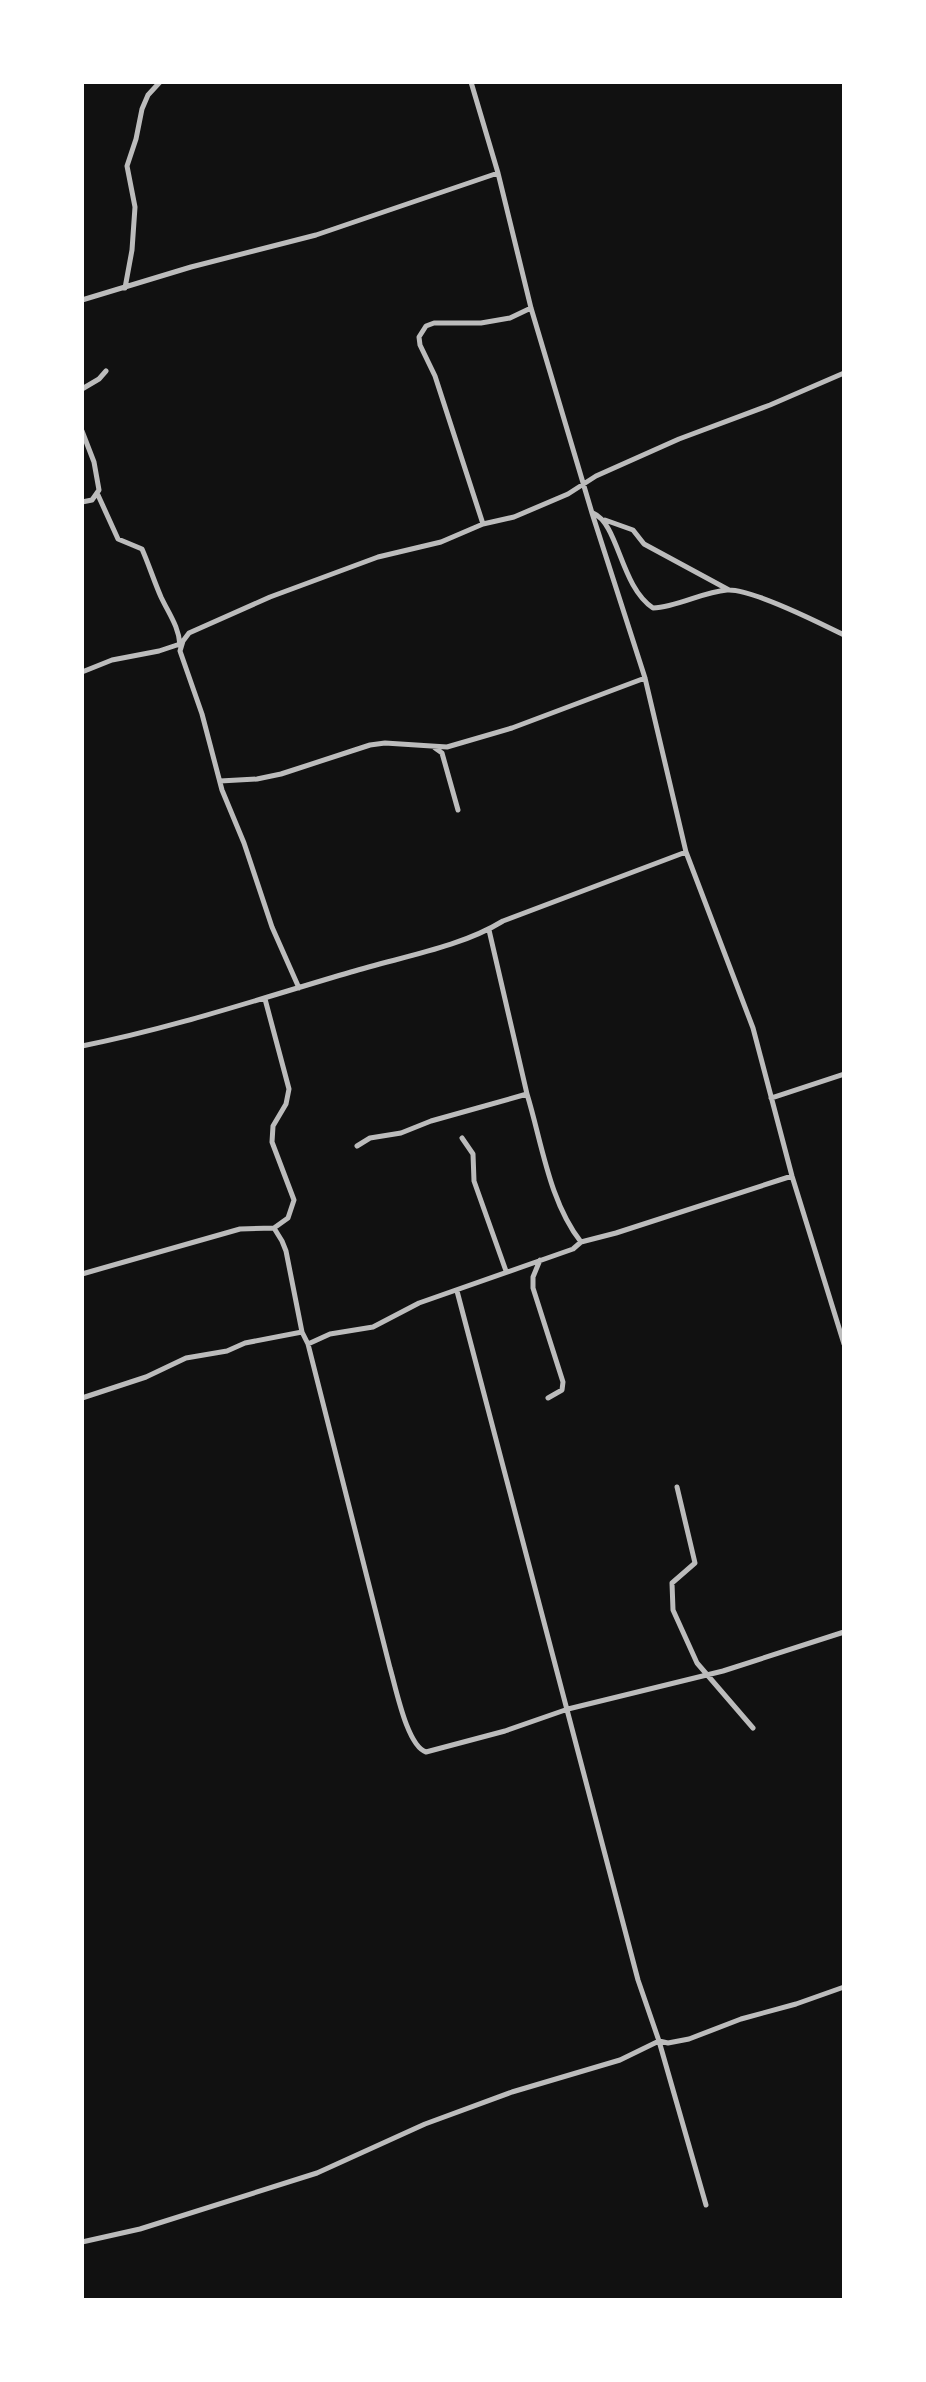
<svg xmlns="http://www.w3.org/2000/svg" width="926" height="2382" font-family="'Archivo Narrow',sans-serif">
<rect width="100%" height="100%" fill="#111"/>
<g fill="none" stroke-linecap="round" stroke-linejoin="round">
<path stroke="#bcbcbc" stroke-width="5" d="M471,82l27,91 33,135 61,205 53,165 41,174 67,176 39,148 52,168
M125,288l7,-38 3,-43 -8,-41 9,-27 6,-30 6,-14 12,-13
M82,300l109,-33 125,-32 182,-62
M82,389l17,-10 7,-8
M82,431l12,31 5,28 -7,10 -10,2
M98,495l20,44 24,10c7,16 12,32 19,48 8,17 18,30 19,48
M593,513c26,11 27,73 60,95 25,-1 49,-16 74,-18 24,-2 93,33 117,45
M605,520l28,10 11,14 85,46
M483,524l-48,-148 -15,-31 -1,-8 7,-11 8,-3h47l29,-5 21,-10
M82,672l30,-12 47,-9 21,-7
M435,748l7,5 16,57
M220,781l37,-2 24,-5 89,-29 15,-2 62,4 65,-19 133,-50
M299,988l-27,-61 -28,-84 -22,-53 -20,-76 -22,-63 3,-10 6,-8 81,-36 108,-40 63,-15 42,-18 31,-7 54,-23 28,-18 83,-37 91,-34 74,-32
M265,999l24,90 -3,15 -13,22 -1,16 22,58 -6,18 -14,10
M82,1046c91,-18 180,-48 269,-74 49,-15 108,-24 152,-51l183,-69
M527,1094c15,49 22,107 54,148
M771,1098l73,-24
M462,1138l11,16 1,27 32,90
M357,1146l13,-8 31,-5 30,-12 96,-27 -38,-164
M540,1260l-7,17v11l30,94 -1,8 -14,8
M82,1274l158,-45 34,-1 8,13 4,10 16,81
M308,1344l82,324c6,20 17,78 36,84l79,-21 63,-22 155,-38 121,-39
M82,1398l64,-21 40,-19 41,-7 18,-8 57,-11 6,12 22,-10 43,-7 46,-24 154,-54 8,-7 35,-9 176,-57
M677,1487l18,76 -23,20 1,27 24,53 56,65
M706,2205l-47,-164 9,2 21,-4 52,-20 55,-15 48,-17
M82,2242l58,-13 177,-56 108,-49 87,-32 108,-32 39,-19 -21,-61 -181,-689"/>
</g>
<rect width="926" height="2382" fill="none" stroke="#ffffff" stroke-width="168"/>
</svg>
